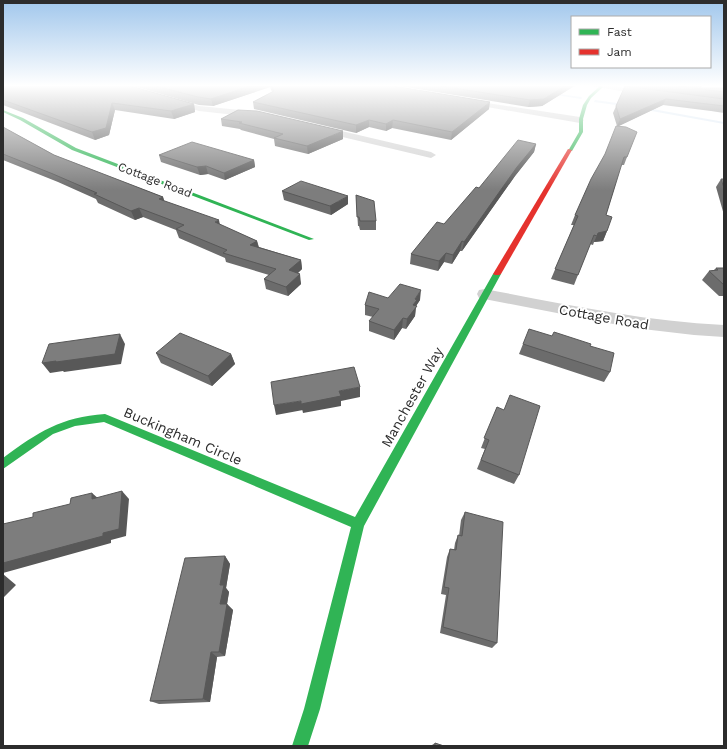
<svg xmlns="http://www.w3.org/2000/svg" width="727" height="749" font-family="'Work Sans',sans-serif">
<rect width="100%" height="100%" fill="#fff"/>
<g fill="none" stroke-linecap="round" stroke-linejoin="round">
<path fill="#d6e4f2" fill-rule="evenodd" d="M551,93l30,4 1,1 -1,1 -31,-5z
M595,100l29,4 1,1 -1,1 -30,-4z
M647,108l77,14v2l-78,-14z"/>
<path fill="#d1d1d1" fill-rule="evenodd" d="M110,85h13l76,21 63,6 4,3 -4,3 -63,-7z
M587,85h20l42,7 4,2 -4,2z
M461,99l119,18 4,3 -4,3 -116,-20 -4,-2z
M316,125l115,27 5,3 -5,3 -118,-28 -2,-2 2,-2z
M485,289c79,15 158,32 239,36v12l-30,-2 -60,-7 -155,-30 -2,-4 2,-4z"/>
<path fill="#30b455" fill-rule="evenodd" d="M600,86l3,1 -12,11 -4,7 -4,14v13l-11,19h-4l11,-19v-13l4,-14 6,-9z
M3,110l20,8 53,30 238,91 -5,1 -237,-90 -52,-30 -17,-8z
M497,272l4,2 -137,252 -44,183 -12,37h-16l12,-37 47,-182 -247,-105 -29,4 -22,8 -50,35v-11c35,-26 58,-41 102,-44l250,103 138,-243z"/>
<path fill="#e5322d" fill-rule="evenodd" d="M568,149l4,1 -71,124 -2,1h-4l-2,-1z"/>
</g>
<path fill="#6c6c6c" d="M3,85l191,19 1,8 -21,7 -59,-9 -6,25 -14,5 -92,-35z
M130,85h257l102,24 -38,31 -59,-12 -6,3 -17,-4 -13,6 -102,-24 -1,-7 19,-10 -2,-5 -57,19 -14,-1z
M393,85h183l-34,21 -14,1z
M629,85h72v3h23v25l-13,-2 -48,-6 -45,21 9,31 -3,8h-3l-15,50 1,16 -4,10 -9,1 -1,3 -3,-1 -16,41 -23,-6 23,-54h-3l4,-10 30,-60 12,-29 -4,-13 12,-27 72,10 -69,-10z
M238,110l105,29 -35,15 -33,-8 -1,-7 -33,-9 -1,-1 -18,-3 -1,-7z
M3,127l51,28 109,42 1,4 93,40 2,6 42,13 1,9 -4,4 3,11 -13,12 -22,-7 -2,-10 5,-4 -43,-13 -1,-4 -46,-20 -3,-8 -33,-13 -8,3 -37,-17 -2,-4 -38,-17 -55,-22z
M536,144l-2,8 -19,24 -53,75h-2l-8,13 -8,-2 -6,9 -28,-7 1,-10 33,-30 35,-36z
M159,155l95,5 1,7 -30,13 -17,-6 -8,1 -39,-13z
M721,179h3v36l-8,-28z
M282,191l66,13 -17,11 -47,-15z
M356,195l20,26v9h-16l-1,-4h-1z
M716,268h8v28h-5l-17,-16 7,-9 5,-1z
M388,298l32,2 -4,6 -1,10 -9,13 -4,-1 -8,12 -25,-9v-10l4,-4 -8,-2v-10z
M552,336l38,10 20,26 -6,10 -85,-28 4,-10z
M156,353l75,1 4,10 -23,22 -51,-23z
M497,407l22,68 -5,9 -37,-15 8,-20 -4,-1z
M465,512l32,131 -5,5 -52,-15 6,-38 -5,-1 6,-37 3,-8 4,1 1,-7 3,-8 1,1 2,-16z
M225,556l5,8 -4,24 3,4 -2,12 6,6 -8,46 -8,1 -7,45 -51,2 -9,-3z
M435,743l9,3h-12v-1z"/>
<path fill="#585858" d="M253,85h17v2l-57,19 -2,-7z
M566,85h10l-34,21 -14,1 2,-7z
M666,99l-3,6 -46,22 3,-8z
M490,102l-1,7 -38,31 1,-8z
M112,103l3,7 -6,25 -14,5 -3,-8z
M194,104l1,8 -21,7 -3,-8z
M369,120v7l-13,6v-8z
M393,120l-1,8 -6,3v-7z
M343,131v8l-35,15 -1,-8z
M536,144l-2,8 -19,24 -53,75 2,-9 53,-75z
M254,160l1,7 -30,13 -1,-7z
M206,166l2,8 -8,1 -3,-8z
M348,196v8l-17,11 -1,-9z
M163,197l3,9 -7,-7z
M139,208l4,9 -8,3 -4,-9z
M219,220l2,10 -6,-8z
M607,231l-4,10 -9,1 4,-9z
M257,241l2,9 -9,-5z
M462,241l-2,10 -8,13 1,-9z
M446,253l-2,9 -6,9 1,-10z
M301,260l1,9 -12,11 -1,-10z
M300,274l1,10 -13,12 -2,-9z
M421,290l-1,10 -4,6 -1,10 -9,13 1,-10 6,-14 2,-6z
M403,318l-1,10 -8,12v-10z
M120,334l5,10 -4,20 -57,8 -1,-1 -13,2 -8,-10z
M231,354l4,10 -23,22 -4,-10z
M360,387v10l-19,4v5l-38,7 -2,-9 38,-13z
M301,401l2,9 -27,5 -2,-10z
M122,491l7,8 -3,37 -15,4v3l-108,30v-10z
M92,493l8,7 -8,-1z
M225,556l5,8 -4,24 3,4 -3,18 -6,-6v-19z
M3,574l13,11 -13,13z
M227,604l6,6 -8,46 -6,-4z
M211,652l6,5 -7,45 -7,-3z"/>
<path fill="#7d7d7d" stroke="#585858" d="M3,85h124l67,19 -23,7 -59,-8 -6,25 -14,4 -89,-32z
M152,85h101l-42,14 -13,-2z
M271,85h116l103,17 -38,30 -59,-12 -7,4 -17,-4 -13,5 -103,-23 21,-11z
M435,85h131l-22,14 -14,1z
M672,85h29v3h23v4z
M625,86l99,13v7l-58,-7 -46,20 -4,-13z
M238,110l19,1 86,20 -36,15 -33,-8 9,-4 -44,-11 3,-1 -21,-3z
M616,126l10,1 11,5 -10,25h-3l-18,58 6,2 -5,14 -9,2 -1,3 -3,-1 -16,40 -23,-6 23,-53 -3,-1 16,-36 14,-25z
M3,127l51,28 109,42 -4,2 60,21 -4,2 42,19 -7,4 51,15 -12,10 11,4 -14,13 -22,-8 12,-10 -53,-16 4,-3 -51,-21 8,-4 -45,-17 -8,3 -37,-17 3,-1 -44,-19 -50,-20z
M518,140l18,4 -19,23 -53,75 -2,-1 -9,14 -7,-2 -7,8 -28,-7 26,-32 7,2 32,-37 3,1z
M192,142l62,18 -30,13 -18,-7 -9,1 -38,-12z
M721,179h3v9z
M301,181l47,15 -18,10 -48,-15z
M356,195l18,6 2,20h-16l-1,-4h-2z
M716,268h8v17l-15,-14 9,-1z
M400,284l21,6 -6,9 2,1 -4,5 4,1 -10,13 -4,-1 -9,12 -25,-9 10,-12 -14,-4 4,-13 19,6z
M529,329l23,7 2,-4 37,12 -1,2 24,7 -4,19 -87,-28z
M180,333l51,21 -23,22 -52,-23z
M120,334l-5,20 -59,8v-1l-14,2 7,-19z
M354,367l6,20 -21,4 2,5 -40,8v-3l-27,4 -3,-23z
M510,395l30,11 -21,69 -38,-15 8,-20 -5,-2 13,-31 7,3z
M122,491l-3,38 -16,4v3l-100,27v-39l30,-7v-4l37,-9 1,-6 21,-5v6z
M465,512l38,10 -6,121 -54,-16 6,-39 -5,-1 6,-38 6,1 2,-15 4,1z
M225,556l-5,29h4l-4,19h7l-8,48h-8l-8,47 -53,2 35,-143z
M435,743l9,3h-9z"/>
<linearGradient id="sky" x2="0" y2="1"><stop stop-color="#a1c7ec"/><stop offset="0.45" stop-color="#fff"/><stop offset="1" stop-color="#fff" stop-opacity="0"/></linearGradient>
<rect width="727" height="190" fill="url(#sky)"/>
<g text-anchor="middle" stroke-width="4" stroke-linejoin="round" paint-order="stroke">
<g font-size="12" fill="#2c2c2c" stroke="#fff">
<text transform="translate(155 180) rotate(21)" y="4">Cottage Road</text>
</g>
<g font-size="14" fill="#2c2c2c" stroke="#fff">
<text transform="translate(604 317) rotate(10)" y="5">Cottage Road</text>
<text transform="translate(412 397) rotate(-61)" y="5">Manchester Way</text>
<text transform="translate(183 436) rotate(23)" y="5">Buckingham Circle</text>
</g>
</g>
<rect width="727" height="749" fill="none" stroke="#2c2c2c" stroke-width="8"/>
<rect x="571" y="16" width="140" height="52" fill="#ffffff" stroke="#ababab"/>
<rect x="579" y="29" width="20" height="6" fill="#30b455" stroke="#ababab"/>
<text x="607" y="36" font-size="12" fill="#2c2c2c">Fast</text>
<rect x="579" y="49" width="20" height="6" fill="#e5322d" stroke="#ababab"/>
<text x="607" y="56" font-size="12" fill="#2c2c2c">Jam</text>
</svg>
